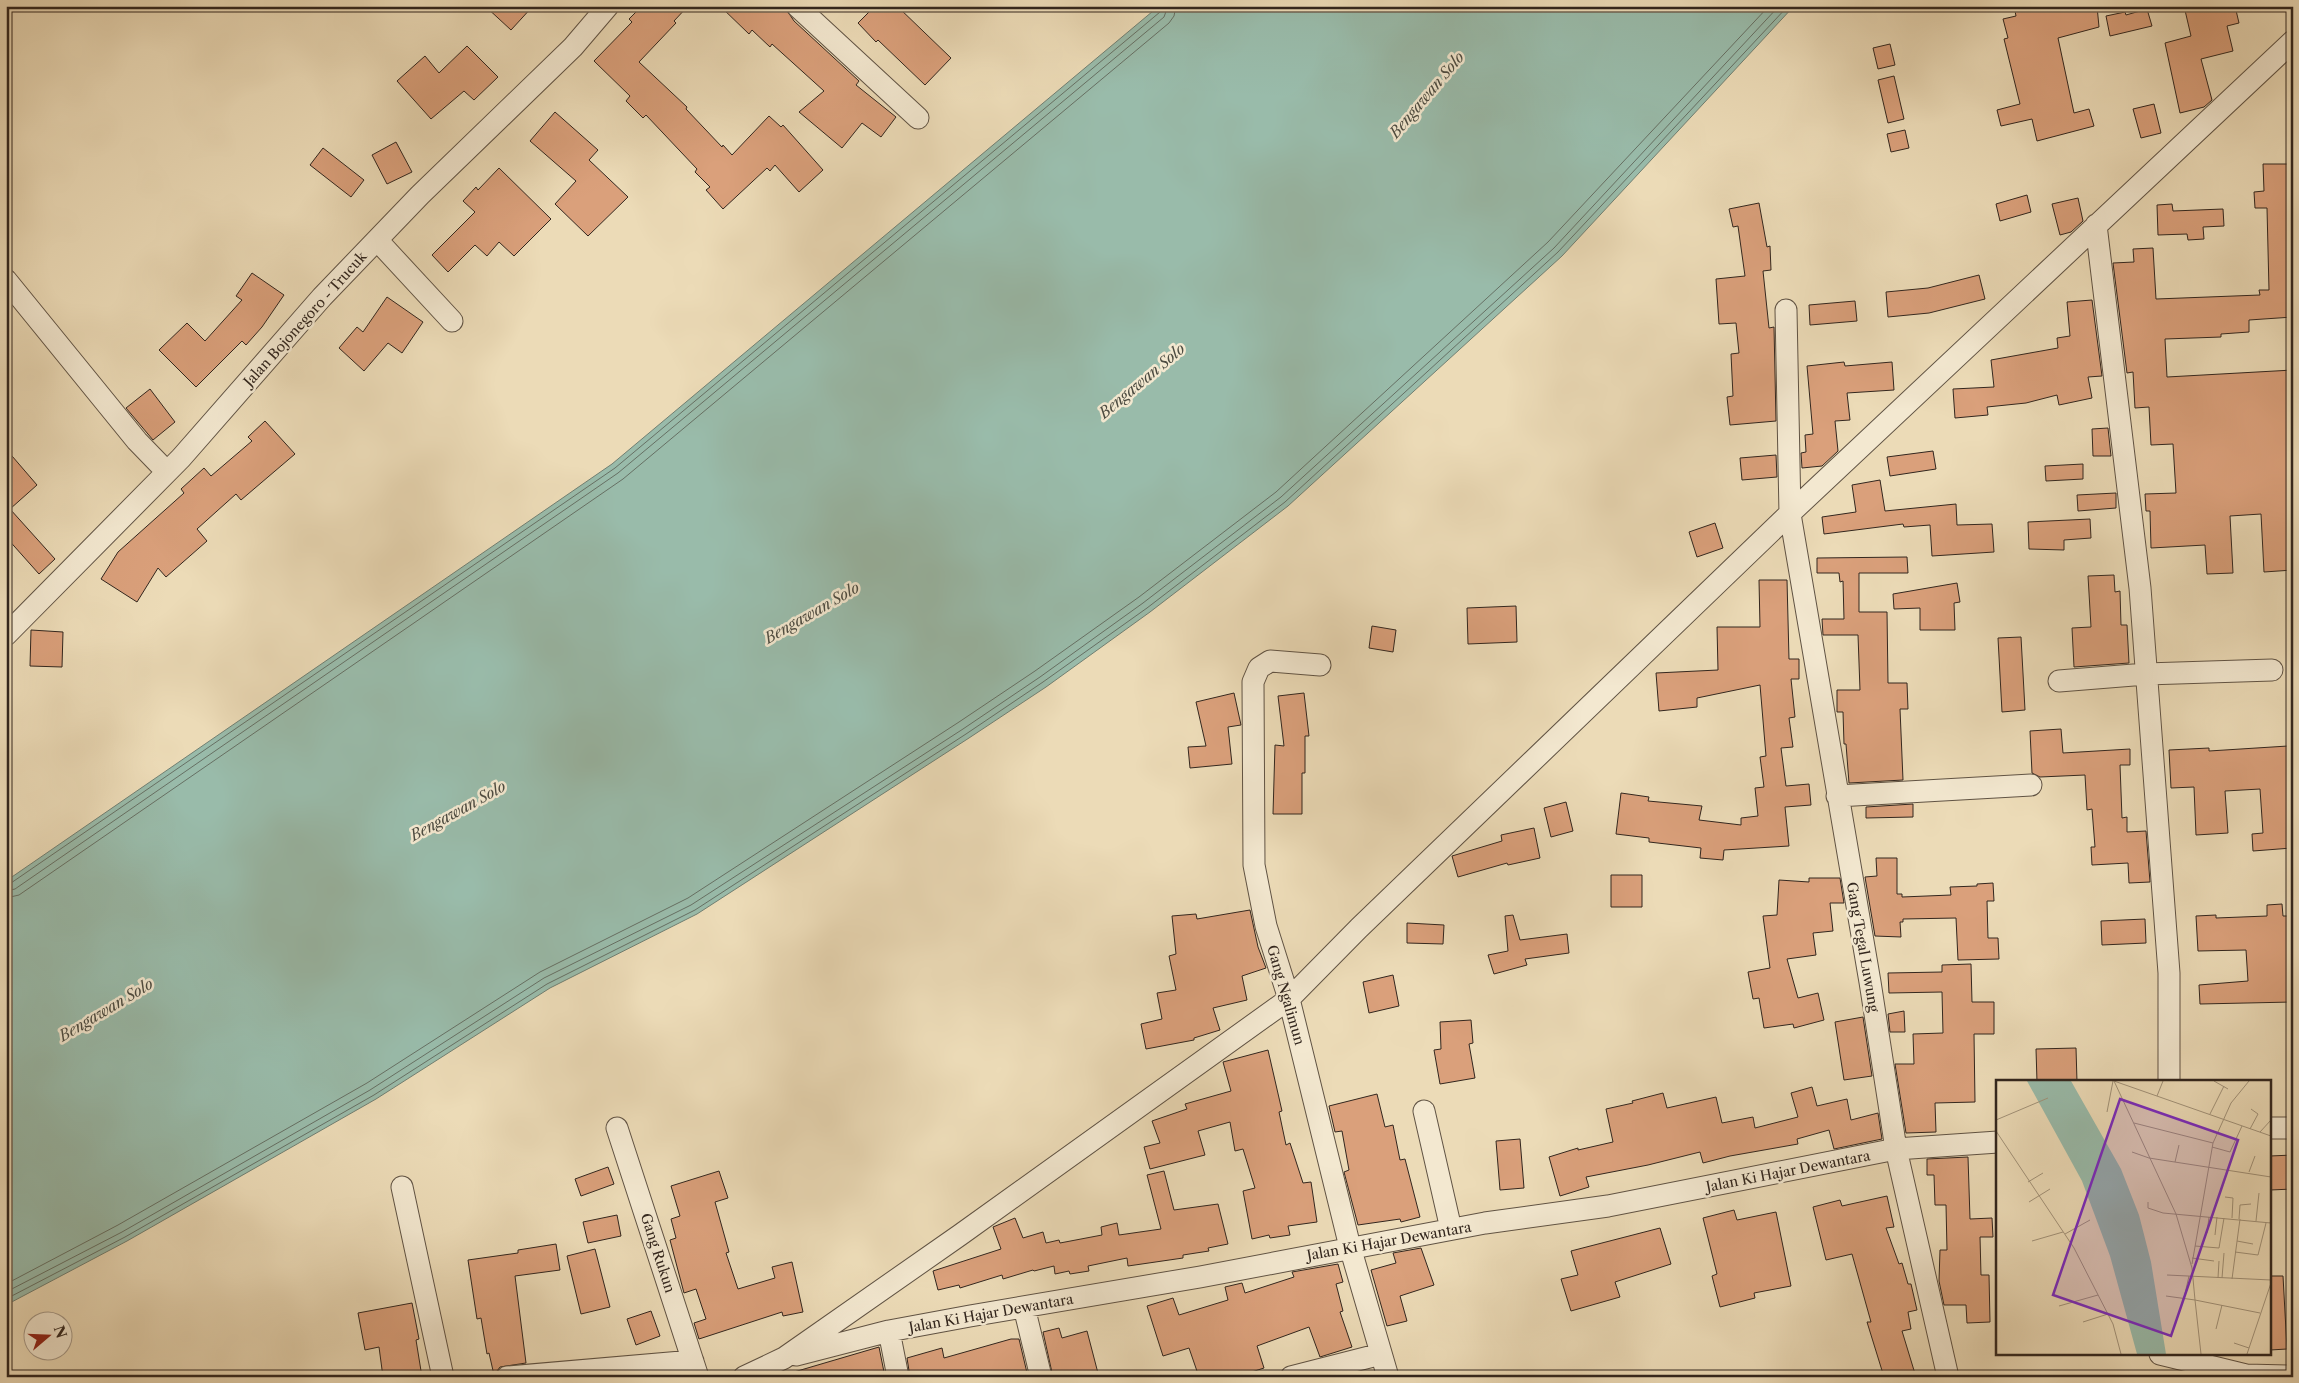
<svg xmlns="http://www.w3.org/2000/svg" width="2299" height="1383" font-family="'Libre Caslon Text',serif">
<rect width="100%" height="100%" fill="#ecdbb7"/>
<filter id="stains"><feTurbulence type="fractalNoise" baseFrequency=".004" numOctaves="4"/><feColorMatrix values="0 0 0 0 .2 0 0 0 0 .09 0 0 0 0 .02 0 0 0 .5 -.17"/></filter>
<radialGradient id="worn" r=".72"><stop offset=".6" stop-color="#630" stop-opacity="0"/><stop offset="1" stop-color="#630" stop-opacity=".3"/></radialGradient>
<path fill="#9ba" stroke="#707f72" d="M1159,6h635l-232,250 -274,250 -138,106 -104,75 -77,51 -272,176 -147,74 -174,111 -249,142 -121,64v-424l606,-417z"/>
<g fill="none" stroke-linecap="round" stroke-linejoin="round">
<path stroke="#667064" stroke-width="1" d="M6,884l5,-1 604,-415 545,-456 2,-6
M6,891l9,-2 603,-416 546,-456 4,-11
M6,898l13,-3 604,-416 546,-456 5,-7 2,-10
M6,1284l112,-59 249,-142 173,-111 148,-74 271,-176 76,-51 104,-74 137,-105 272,-250 221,-236
M6,1292l116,-60 248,-142 174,-112 147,-73 272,-176 77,-52 103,-74 138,-106 273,-249 225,-242
M6,1299l119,-62 249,-142 173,-111 148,-74 271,-176 77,-52 104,-74 138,-106 273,-250 230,-246"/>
</g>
<path fill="#daa07b" stroke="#32261e" d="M485,6h48l-22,24z
M642,6h46l-14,15 2,2 -37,39 48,45 -1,2 36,38 1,-2 9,10 37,-39 12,11 2,-2 40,45 -24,22 -24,-27 -5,6 -3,-3 -44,41 -17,-19 4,-3 -15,-15 2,-3 -51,-54 -3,3 -17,-17 4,-5 -36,-35 38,-39 -3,-3z
M720,6h64l10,15 65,60 -3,4 40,32 -15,20 -19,-14 -20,25 -43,-36 25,-21 -52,-47 -2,3 -18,-17 -3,4z
M875,6h22l54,52 -26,27 -47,-45 -2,2 -18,-19z
M2014,6h83l2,21 -41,11 16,75 15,-4 5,17 -57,15 -5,-22 -31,7 -4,-16 23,-6 -16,-65 4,-1 -5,-19 13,-3z
M2184,6h51l4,17 -12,3 6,25 -32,8 11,41 -8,7 -24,6 -15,-70 26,-7z
M2147,9l5,17 -42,10 -4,-20 19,-4 1,3z
M1890,44l5,21 -17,4 -5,-21z
M467,46l31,31 -24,23 -10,-9 -33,28 -34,-38 28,-25 14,17z
M1894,76l10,43 -16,4 -10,-43z
M2154,104l7,29 -20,5 -8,-29z
M555,112l43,38 -9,10 39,37 -40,39 -33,-32 21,-23 -46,-40z
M1905,130l4,18 -18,4 -4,-18z
M396,142l16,30 -25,12 -15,-29z
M323,148l41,32 -13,17 -41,-32z
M2263,164h28l2,153 -44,3v12l-28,2v3l-56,2 2,38 126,-7v200l-29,2 -3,-58 -31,2 3,57 -26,1 -2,-29 -54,3 -1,-37h-4l-1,-17 31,-1 -3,-49 -22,1 -2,-38 -14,1 -2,-36 -6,1 -14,-110 21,-1 -1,-13 20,-1 3,51 104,-4 -1,-5h10l-2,-82h-12l-1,-16 10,-1z
M499,168l52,51 -37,37 -15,-14 -12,14 -12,-11 -27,27 -16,-17 43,-43 -12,-11 13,-14 2,3z
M2027,195l4,17 -31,9 -4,-17z
M2078,198l5,23 -12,11 -11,3 -8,-31z
M1759,203l8,44 3,-1 1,24 -8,1 6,57 5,-1 2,94 -46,4 -3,-28 6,-1 -2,-42 8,-1 -3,-30 -17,1 -3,-45 29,-3 -7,-50 -5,1 -4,-18z
M2172,204l1,7 50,-2 1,17 -21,1 1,12 -16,1 -1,-6 -29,1 -1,-30z
M252,273l32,22 -22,32 -16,18 -4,-4 -46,46 -37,-37 28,-27 18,18 37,-41 -6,-4z
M1979,275l6,24 -56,14 -41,4 -2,-25 42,-4z
M387,297l36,25 -21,31 -14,-10 -24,28 -25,-23 18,-21 6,5z
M2092,300l10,76 -14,1 4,21 -33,7 -2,-10 -31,8 -39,4 1,8 -33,3 -2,-29 41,-2 -3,-27 67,-12 -1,-10 13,-2 -3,-34z
M1855,301l2,20 -47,4 -1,-20z
M1844,362l1,4 47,-4 2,28 -47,3 3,27 -15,1 3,30 -16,15 -20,2 -1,-15 5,-1 -1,-17 8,-1 -6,-68z
M150,389l25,33 -22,18 -27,-32z
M265,421l30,33 -54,46 -5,-6 -39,35 10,12 -41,36 -8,-9 -21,34 -36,-23 17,-27 66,-59 -3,-4 23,-21 7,8 41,-35 -4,-4z
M2108,428l3,28h-18l-1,-27z
M6,449l31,36 -27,24 45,50 -16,15 -33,-37z
M1933,451l3,18 -46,7 -3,-19z
M1776,455l1,22 -35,3 -2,-22z
M2083,464v15l-37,2 -1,-15z
M1880,480l5,31 71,-7 1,21 35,-1 2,28 -62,4 -2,-31 -26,2 -1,-3 -79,10 -2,-17 34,-5 -4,-27z
M2116,493v15l-38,3 -1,-16z
M2090,519l1,19 -27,2v10l-35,-1 -1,-27z
M1715,523l8,25 -26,9 -8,-25z
M1907,557l1,16h-49v39h28l1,71h19l1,26h-8l3,71 -54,3 -3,-39h-2l-1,-32h-6v-22h23l-2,-55h-35l-1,-16h22l-1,-38 -3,1 -1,-9h-22v-15z
M2114,575l1,17 5,-1 1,34h6l2,38 -55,4 -2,-39 19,-1 -3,-51z
M1759,580h28l2,79h10v20h-8l4,38 -6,1 4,29 -12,1 5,38 23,-2 2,21 -26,2 4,39 -65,4 -1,10 -23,-2 1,-10 -52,-6v-4l-33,-4 5,-41 28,4 -1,4 54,5 -3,14 42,5v-7l17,-2 -3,-28 9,-1 -4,-30 6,-1 -6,-71 -63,13v9l-38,4 -3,-38 62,-3 -1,-43h43z
M1957,583l3,19 -6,1 1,27h-35v-22l-26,1 -1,-15z
M1516,606l1,36 -49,2 -1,-36z
M1372,626l24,4 -3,22 -24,-4z
M31,630l32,2 -1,35 -32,-1z
M2021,637l4,73 -23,2 -4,-74z
M1234,693l7,32 -13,2 4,37 -42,4 -2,-21 18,-1 -10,-44z
M1304,693l5,43h-4v37h-3v41h-29l2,-69 9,1 -6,-50z
M2061,729l2,24 67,-4v16h-10l2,53 5,-1v15l19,-1 4,51 -21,1 -1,-20 -36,2 -1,-18h4l-3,-38 -5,1 -2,-35 -45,2 -8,-4 -2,-42z
M2288,746l3,40h2v28h-3l2,34 -39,3 -1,-17 11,-1 -3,-44 -35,2 3,42 -32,2 -2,-48 -23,1 -2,-38 40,-2v3z
M1566,802l7,29 -22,6 -7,-29z
M1913,804v13l-47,1v-11z
M1534,828l6,30 -32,7 -1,-2 -49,14 -6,-21 50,-15 -1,-6z
M1876,858h21v36h5v3l49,-2 -1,-8 27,-1v-2l16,-1 1,18h-7l1,37h10l1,21 -41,1 -2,-42 -53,1v3h-3l1,15 -26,-1 -10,-59 12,-1z
M1611,875h31v32h-31z
M1809,878h31l4,25h-14l3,28 -20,2 3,22 -29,4 11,39 20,-5 6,27 -30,8 -1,-4 -29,4 -5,-30 -6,1 -5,-27 22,-4 -7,-52 14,-1 2,-35 30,2z
M2282,904l1,12h10v86l-93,2 -1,-19 49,-4 -2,-31 -48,1 -2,-35 20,-1v3l51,-2v-11z
M1250,910l8,37 8,21 -24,8 5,24 -34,8 7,22 -26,8v2l-48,9 -5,-25 21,-5 -5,-26 19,-3 -7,-34 7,-2 -4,-38 24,-2 1,5z
M1513,915l7,25 47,-6 2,19 -44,6 2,6 -33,9 -6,-19 20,-4 -3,-35z
M2145,919l1,24 -44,2 -1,-24z
M1407,923l37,2 -1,19 -36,-1z
M1971,964l1,38h22v32h-20l1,68 -40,1 1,29 -30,1 -11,-69h19l-1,-30 30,-1 -1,-41 -53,1 -1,-20 54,-1v-7z
M1393,975l6,31 -30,7 -6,-31z
M1904,1011l1,21h-15l-2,-18z
M1863,1017l9,59 -28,4 -9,-58z
M1471,1020l2,23 -4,1 6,34 -35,6 -6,-34 7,-1 -1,-27z
M2076,1048l1,34h-40l-1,-33z
M1268,1050l14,61 -3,1 7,33 4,-2 13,40 8,-1 6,40 -29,4 2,9 -20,3 -1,-3 -17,4 -9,-48 12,-3 -12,-39 -8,2 -5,-29 -32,9 7,24 -55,14 -6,-22 16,-4 -8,-22 35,-12 -2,-5 46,-13 -8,-29z
M1812,1087l5,19 30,-7 4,21 27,-7 4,26 -48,10 -5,-19 -32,9 1,5 -68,12 -27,7 -3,-11 -52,13 -62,12 3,10 -29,9 -11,-39 29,-9v2l35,-8 -7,-33 27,-6 -1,-2 31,-8 4,15 49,-11 6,26 31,-6 2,11 43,-11 -7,-24z
M1377,1094l8,33 8,-2 7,35 5,-1 15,58 -19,5 -1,-3 -42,6 -14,-53 5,-2 -7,-39 -7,1 -6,-26z
M1520,1139l4,49 -24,2 -4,-49z
M2293,1155v34l-23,1v-34z
M1968,1157l2,62 22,-1 1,19h-13l1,38h8l1,47 -23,1 -1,-18h-22l-5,-24 1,-31h7l-1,-45h-11l-1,-30h-7v-16z
M608,1167l6,17 -33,12 -6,-17z
M719,1171l9,27 -13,4 14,50 -3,1 12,36 37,-11 -3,-11 20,-5 11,50 -20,4 -1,-4 -83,27 -5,-16 12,-4 -10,-30 -12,4 -14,-53 6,-2 -5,-19 9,-3 -9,-30z
M1164,1171l10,39 44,-6 10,40 -20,4 1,3 -26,4v3l-55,8 -1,-8 -39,8 1,5 -19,3 -1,-3 -14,3 -1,-8 -20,5 -1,-1 -30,9 -1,-4 -42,13 -1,-3 -21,5 -5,-19 68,-22 -8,-22 22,-9 8,20 20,-6 3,11 13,-3 1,3 42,-8 -1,-8 16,-4 2,12 42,-6 -14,-54z
M1887,1196l7,31 -8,1 13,36 3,-1 6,21h3l6,26 -9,2 3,17 -9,2 14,46h-32l-17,-55h4l-19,-68 -26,6 -13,-53 27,-7 2,6z
M1734,1210l3,10 39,-8 15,74 -37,7 1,5 -35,9 -8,-31 5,-2 -14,-56z
M617,1215l4,21 -33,7 -5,-21z
M1660,1228l11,36 -56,18 5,15 -49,14 -10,-32 17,-4 -7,-24z
M556,1244l4,26 -45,6 11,87 -26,4 -6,8 -5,-22 -2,1 -6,-36 -4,1 -9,-59 50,-7v-3z
M1421,1248l13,37 -34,11 7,25 -20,5 -16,-56 25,-7 -3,-10z
M595,1249l15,58 -29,7 -14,-58z
M1338,1264l5,18 -7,2 7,27 -3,1 12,35 -32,10 -11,-30 -52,19 7,22 -28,9h-37l-10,-29 -26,8 -16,-50 26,-8 6,17 49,-15 -3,-13 17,-4 3,10 49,-16 -2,-5z
M2270,1276h13l4,73 -17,1z
M412,1303l7,36 -3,1 6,37h-39l-4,-30 -14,3 -7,-37z
M651,1311l9,25 -24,9 -9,-26z
M1059,1328l3,10 25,-7 12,46h-46l-10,-45z
M1011,1339h8l9,38h-118l-3,-19 35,-10 2,10z
M879,1347l6,30h-91v-5z"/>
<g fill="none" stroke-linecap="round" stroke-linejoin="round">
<g stroke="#605344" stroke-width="23">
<path id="minor" d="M797,6l121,112
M2096,225l44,363 29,385v109
M377,240l75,81
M6,280l131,161 30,31
M1786,310l4,204 80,468 26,167 52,228
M6,635l175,-177 141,-161 98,-102 153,-148 35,-41
M1320,665l-50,-4 -11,7 -6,14 1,183 12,61 23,73 61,248 38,130
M2059,681l87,-7 126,-4
M1837,796l194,-11
M1424,1111l27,118
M617,1128l81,249
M2270,1128h23
M402,1187l41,190
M1024,1307l17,70
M889,1331l9,46
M2160,1354l86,21 47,1
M796,1355l93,-24 81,-15 230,-39 285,-54 123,-17 288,-57 102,-7
M507,1377l186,-16
M744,1377l40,-19 176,-123 329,-236 70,-71 425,-409 509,-478
M1291,1377l90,-23"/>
</g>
<use href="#minor" stroke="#f3e8d0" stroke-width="21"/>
</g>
<g text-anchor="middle" stroke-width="5" stroke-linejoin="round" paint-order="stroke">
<g font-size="14" fill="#32261e" stroke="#f3e8d0">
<text transform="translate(305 319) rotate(-48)" y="5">Jalan Bojonegoro - Trucuk</text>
<text transform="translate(1863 947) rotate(80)" y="5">Gang Tegal Luwung</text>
<text transform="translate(1286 995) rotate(74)" y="5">Gang Ngalimun</text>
<text transform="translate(1788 1171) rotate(-11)" y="5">Jalan Ki Hajar Dewantara</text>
<text transform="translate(1389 1241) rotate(-10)" y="5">Jalan Ki Hajar Dewantara</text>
<text transform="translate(658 1253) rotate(72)" y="5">Gang Rukun</text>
<text transform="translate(991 1313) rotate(-10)" y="5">Jalan Ki Hajar Dewantara</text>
</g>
<g font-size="15" font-style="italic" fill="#4c4b41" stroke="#f3e8d0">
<text transform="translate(1427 95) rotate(-50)" y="5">Bengawan Solo</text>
<text transform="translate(1142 381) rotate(-40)" y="5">Bengawan Solo</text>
<text transform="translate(812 613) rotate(-30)" y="5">Bengawan Solo</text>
<text transform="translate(458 811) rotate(-29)" y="5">Bengawan Solo</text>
<text transform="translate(106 1010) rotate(-31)" y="5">Bengawan Solo</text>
</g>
</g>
<g transform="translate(1996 1080)">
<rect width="275" height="275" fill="#ecdbb7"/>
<path d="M31,1h44l50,88 18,46 12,47 15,92h-29l-27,-98 -28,-75z" fill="#9ba"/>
<path fill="none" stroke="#a2937a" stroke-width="1" d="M118,1l62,133 16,54 3,32 65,13M118,1l157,55M218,1l14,8M161,16l6,-15M111,32l6,-31M214,34l14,-28M0,40l52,-22M138,43l79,20M254,49l8,-15 -7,-5M0,51l78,117 39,76 8,30M264,52l11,-12M216,67l18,5 12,-26M136,72l17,6 122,19M179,82l4,-17M253,92l6,-16M32,102l15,-9M229,117l8,1 -1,20M33,122l21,-13M152,122v6l15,5 108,10M243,139l1,-14 11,-1M260,141l3,-28M211,153l2,-16M69,154l25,-14M219,155l2,-18M36,161l31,-9M241,161l16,3M199,166l24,2 5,-30M239,172l23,3 8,-32M196,178l22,3M196,184l21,-121 18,-40 18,-22M171,195l104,5M222,198l1,-17M226,198l2,-25M236,199l8,-60M170,216l29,4 6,54M188,218l5,-22M63,226l39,-11M87,242l25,-8M220,249l6,-24M238,263l15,5M251,274l24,-71"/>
<path fill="#7b2cbf" fill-opacity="0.15" stroke="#7b2cbf" stroke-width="2.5" d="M124,19l118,41 -67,196 -118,-41z"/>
<rect width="275" height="275" fill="none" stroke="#32261e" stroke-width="2.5"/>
</g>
<rect width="2299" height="1383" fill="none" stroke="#ecdbb7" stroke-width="25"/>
<rect x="8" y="8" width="2284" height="1368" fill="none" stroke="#32261e" stroke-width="2.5"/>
<rect x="12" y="12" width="2274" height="1358" fill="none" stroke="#32261e"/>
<g transform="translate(48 1336) rotate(71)"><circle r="24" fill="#f3e8d0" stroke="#a69a89"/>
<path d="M0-4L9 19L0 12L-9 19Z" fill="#8f2418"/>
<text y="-8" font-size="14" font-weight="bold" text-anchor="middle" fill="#32261e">N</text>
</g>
<rect width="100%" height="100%" filter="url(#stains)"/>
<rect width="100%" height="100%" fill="url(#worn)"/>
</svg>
